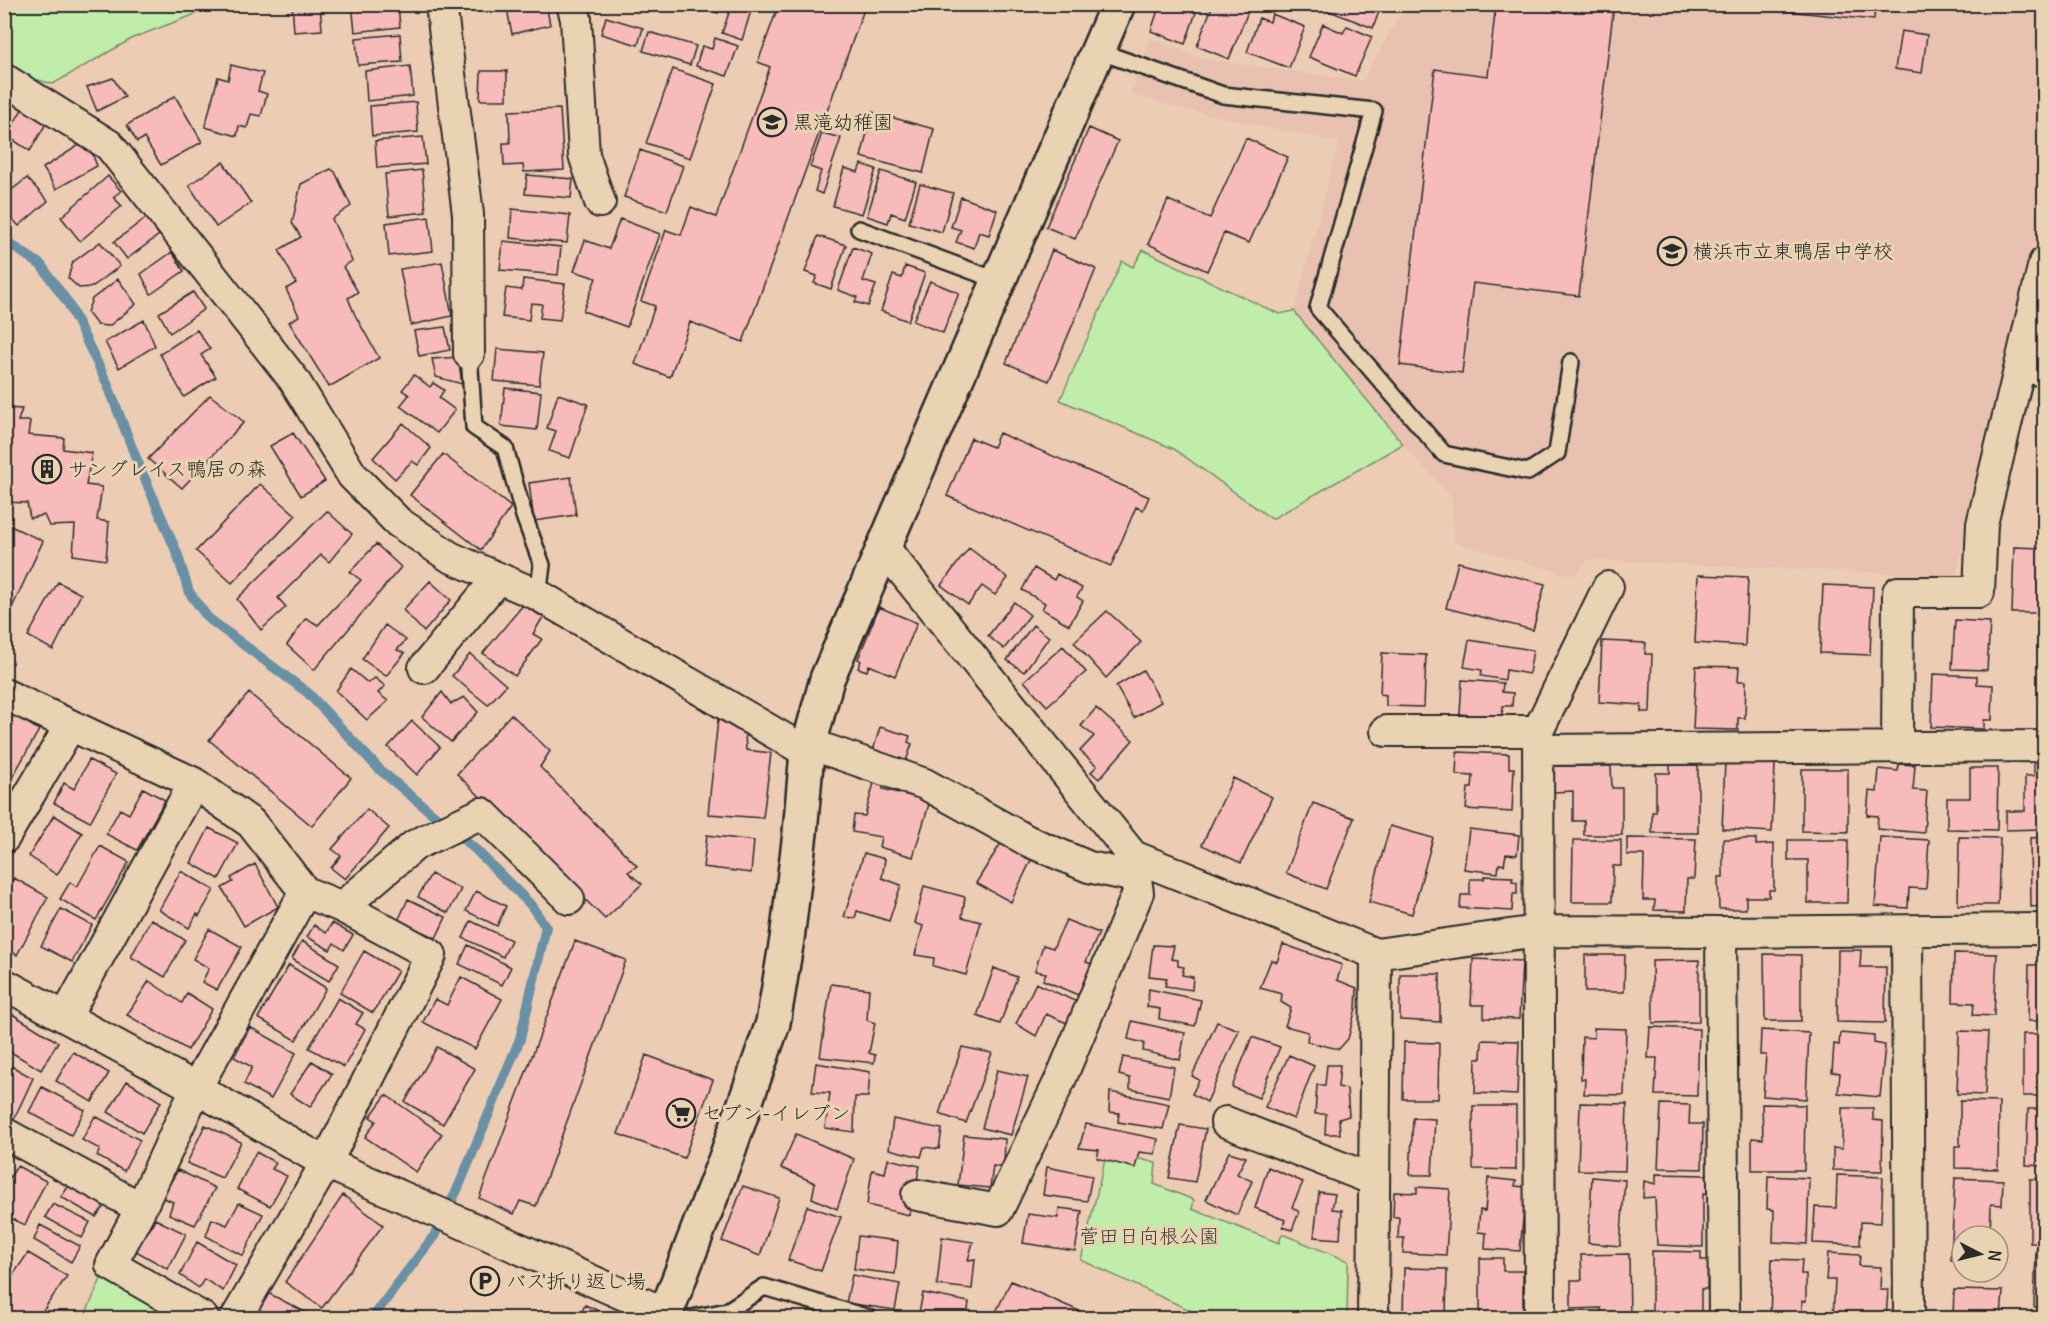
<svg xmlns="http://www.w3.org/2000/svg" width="2049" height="1323" font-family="Delius,'Klee One',sans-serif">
<rect width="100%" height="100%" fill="#edccb4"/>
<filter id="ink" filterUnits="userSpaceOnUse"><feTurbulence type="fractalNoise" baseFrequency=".0167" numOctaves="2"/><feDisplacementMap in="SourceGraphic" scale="12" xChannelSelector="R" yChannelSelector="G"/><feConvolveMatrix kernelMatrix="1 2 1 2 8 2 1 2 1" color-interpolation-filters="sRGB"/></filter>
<g filter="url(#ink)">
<path fill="#e8c1b0" d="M1428,5h616v202l-88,369 -368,-16 -14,16 -120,-34 -2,-44 -49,-54 -109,-133 45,-169 -152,-32 -56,-16 20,-55 52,20 160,22 35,-64z"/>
<path fill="#c1edaa" stroke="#768c6a" stroke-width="1.5" d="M4,5h203l-14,10 -60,23 -80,46 -33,-9 -15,-10z
M1143,250l136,64 15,-3 109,133 -131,75 -98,-70 -114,-49 62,-139 11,6z
M1107,1151l49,12 -2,21 40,16 -2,9 87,34 3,-9 66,27 -1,57h-140l-126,-58z
M104,1272l82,46h-102z"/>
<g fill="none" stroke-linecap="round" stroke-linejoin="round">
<path stroke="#6b90a5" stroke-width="10" d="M4,240l37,25 27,38 39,80 29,75 41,95 12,39 19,26 100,75 72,77 95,79 55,55 16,23 -26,112 -62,149 -24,48 -62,82"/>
</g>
<path fill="#f7bbb9" stroke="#2b2b2b" stroke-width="1.5" d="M292,4h28l2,26 -28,2z
M352,4h46l2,23 -45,5z
M506,4h40l4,21 -38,9z
M690,4h31l-3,9z
M732,4h21l-11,36 -20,-7z
M779,4h87l-123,338 -53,-20 -20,55 -35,-13 20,-58 -14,-5 25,-71 15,5 10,-28 25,10 54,-150 -12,-5z
M1160,4h39l-14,40 -34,-13z
M1213,4h25l11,5 -20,50 -32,-13z
M1329,4h50l2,2 -8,22 -46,-18z
M1496,4h118l-35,292 -106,-13 -11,90 -62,-8 35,-296 53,7z
M1717,4h158l-1,16z
M1272,14l33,13 -16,41 -42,-16 12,-34 11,4z
M606,17l37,11 -5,17 -37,-11z
M1323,24l20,9 4,-7 25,11 -17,39 -46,-19z
M1901,31l26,4 -5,38 -27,-4z
M649,32l47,14 -6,19 -47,-14z
M400,34l2,28 -44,3 -2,-27z
M715,38l23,8 -11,30 -31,-10 6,-20 10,3z
M231,65l32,8 -5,18 9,3 -6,22 -10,-2 -4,14 -8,-2 -2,10 -32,-9 13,-50 10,3z
M410,66l3,30 -46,5 -2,-30z
M673,69l43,15 -26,74 -44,-15z
M481,71h26v29h-27z
M113,78l12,19 -28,14 -10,-24z
M175,96l27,46 -41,23 -17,-27 -7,4 -10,-17z
M26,102l24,15 -20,34 -23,-15z
M416,102l2,30 -46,4 -2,-30z
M560,109l4,61 -40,2 -1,-7 -19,1 -1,-23h7l-1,-32z
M872,112l62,17 -11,44 -62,-16z
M1089,128l29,13 -43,98 -29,-12z
M822,133l19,5 -19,56 -7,-3 6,-20 -11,-4z
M423,137l3,27 -49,4 -2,-27z
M1246,138l42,19 -39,86 -25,-10 -17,38 -59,-27 20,-44 42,18z
M87,140l10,26 -41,23 -13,-21z
M640,150l43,16 -16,45 -43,-14z
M223,162l28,41 -35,24 -27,-42z
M861,164l15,5 -14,45 -29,-8 11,-38 14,4z
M331,169l4,3 16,34 -19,13 20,42 -9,6 15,25 -10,6 7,17 24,43 -50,29 -40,-65 10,-6 -13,-27 10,-6 -17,-33 22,-13 -9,-14 9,-39z
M422,170l4,42 -37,4 -4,-42z
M881,171l35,11 -11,36 -14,-5 -3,10 -21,-7z
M527,175l46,4 -2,19 -46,-4z
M108,176l13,15 -8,6 9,9 -42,35 -19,-24z
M27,178l21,23 -29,25 -15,-16v-14z
M920,184l33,9 -11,39 -33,-9z
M961,197l36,13 -8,25 -10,-3 -5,16 -18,-6 5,-12 -10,-3z
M512,209l58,6 -3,28 -57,-5z
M147,217l12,18 -32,24 -13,-17z
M429,217l4,34 -44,5 -3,-33z
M620,219l40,15 -33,93 -44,-16 13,-33 -22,-7 11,-31 24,9z
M818,236l28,9 -15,44 -17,-6 3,-7 -12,-4z
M503,241l58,6 -3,28 -58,-5z
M100,242l20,24 -28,21 -13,1 -11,-10 5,-16z
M853,247l19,7 -9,27 13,4 -8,21 -13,-4 2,-5 -19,-7z
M1052,250l44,19 -47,112 -43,-18z
M172,252l12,19 -33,23 -10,-20z
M442,262l10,54 -41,9 -11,-56z
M905,266l20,7 -17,48 -27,-10 12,-36 9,3z
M118,279l18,25 -27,22 -12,-1 -10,-13 5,-13z
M523,279l42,5 -5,36 -20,-2 2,-14 -11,-1 -2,17 -27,-3 4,-29 16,2z
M930,281l29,12 -16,40 -30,-12z
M193,292l11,17 -34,24 -11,-20z
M144,320l11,26 -36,22 -14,-26z
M445,327l5,23 -31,6 -5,-25z
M197,330l13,19 -9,6 15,22 -32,20 -24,-43z
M497,349l46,4 -4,32 -45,-4z
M458,357l4,27 -26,-7 -4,-18z
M414,375l16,12 3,-4 11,7 -5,8 16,12 -18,23 -37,-27 9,-11 -7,-5z
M505,388l36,4 -4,38 -36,-4z
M558,394l30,10 -18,54 -21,-7 7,-20 -9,-3z
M210,395l34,27 -62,66 -34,-29z
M4,408l18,1 -4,12h12l-2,14 36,3 -1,11 29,4 -6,32 16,2 -5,33 12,2 -3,38 -33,-5 2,-30 -26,1 -5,-11 -14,3 -3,-15 -23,-1z
M403,423l28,25 -13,17 -6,-4 -17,18 -22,-21z
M293,433l32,48 -24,15 -31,-50z
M999,433l150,64 -6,13 -7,-3 -25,59 -164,-70 24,-58 22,9z
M443,454l68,53 -30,43 -71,-55z
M571,477l5,38 -42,6 -5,-38z
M260,484l36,31 -64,68 -36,-32z
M327,511l25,23 -23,28 -8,-7 -43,43 8,9 -25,23 -24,-31z
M4,523l39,18 -39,84z
M376,544l25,23 -87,103 -27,-25 19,-27 12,7 43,-45 -11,-8z
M2014,547l29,1 -2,65h-29z
M969,548l39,30 -13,17 -13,-9 -14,19 -27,-20z
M1458,562l87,22 -12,46 -87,-22z
M1034,568l20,12 3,-6 25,14 -5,9 6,4 -14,24 -27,-16 3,-6 -23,-13z
M1698,575l50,2 -3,69 -50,-3z
M430,581l21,19 -27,32 -21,-22z
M58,582l23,12 -28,56 -25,-14z
M1823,585l50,2 -3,68 -50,-2z
M1014,602l16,13 -26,34 -16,-13z
M523,605l20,12 -10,17 9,5 -27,37 -32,-23z
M879,607l38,16 -22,53 -26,-11 -2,6 -9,-3 3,-7 -3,-2z
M1107,611l34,31 -35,36 -32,-36z
M1955,620l35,2 -3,48 -35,-1z
M385,625l21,15 -9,10 8,3 -19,23 -24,-17z
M1033,625l16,12 -25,35 -17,-12z
M1469,640l64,10 -4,24 -23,-4 -1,10 -24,-4 1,-6 -18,-3z
M1602,641l44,2 -1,11h7l-2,58h-9v-7l-42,-3z
M1063,646l23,26 -39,34 -23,-25z
M1382,653l44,2 -2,52 -38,-1v-11l-6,-1z
M470,654l36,31 -18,20 -36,-29z
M1696,666l43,1 -1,14h8l-1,37h-7v12l-45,-1z
M351,669l17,14 7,-5 10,8 -7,7 10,8 -21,19 -31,-29z
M1143,670l18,32 -27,16 -18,-32z
M1933,674l44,2v8l16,1 -1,35h-8v9l-53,-2z
M1462,680l41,3 -1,9 11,1 -1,13h-9l-1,12 -42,-4z
M442,692l9,12 13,-7 14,15 -27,30 -29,-25z
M249,693l102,85 -39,48 -103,-86z
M1096,708l37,32 -34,39 -8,-7 6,-6 -17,-15 14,-15 -13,-10z
M7,710l32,20 -31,55 -4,-3v-69z
M511,714l39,37 -10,16 97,99 -9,6 14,12 -37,35 -148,-145z
M718,719l27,14 1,17 25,3 -8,65 -55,-4z
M412,721l28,26 -23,28 -29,-28z
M880,727l30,9 -2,6 4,2 -6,17 -33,-10z
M1457,752l52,2v14h5l-2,44 -46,-3 2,-21h4l1,-12 -17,-1z
M89,760l27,14 -26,48 -36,-19 10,-20 10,6z
M1725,761l50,3 -3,68 -50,-3z
M2034,761h10v68l-38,1v-19h19v-35h9z
M1899,764l16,1 -2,25 14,1 -3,42 -47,-4 1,-13 -11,-1 2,-24 8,1 2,-23 19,2z
M1670,765h28v68h-46v-21h4v-39h14z
M1554,766h57l1,22h10v47h-38v-14h-11v-30l-19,1z
M1970,768h28l-1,62 -50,-1v-31h23z
M1802,769h46v63l-46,-1z
M1233,778l39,19 -31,66 -39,-18z
M875,779l9,2 -1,8 47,12 -17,56 -34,-10 2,-10 -29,-5 2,-17 11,1z
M143,788l22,12 -28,50 -31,-16 14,-25 9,5z
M1313,803l41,15 -28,71 -40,-16z
M367,809l22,19 -44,51 -14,-11 10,-12 -9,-7z
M54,815l28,18 -25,42 -28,-19z
M1390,826l43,12 -21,76 -43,-12z
M209,828l29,15 -19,36 -28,-16z
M1469,829l50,6 -2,20 -11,-1 -2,11 -5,-1 -1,9 -34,-4z
M707,835l47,6 -3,32 -48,-6z
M1880,837l49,3 -3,49 -17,-1 -1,20 -33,-2z
M1959,837l41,1 -2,67h-40z
M2044,837v69l-13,1 -1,-69z
M1627,838l69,1 -2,40h-7l-1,32 -32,-1 1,-10h-12l1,-45h-17z
M1723,839h33v6l18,-1v46h-5v7h-23v12h-27l-1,-32h5z
M1573,840h48v26h-8l-1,36h-40z
M1788,840h60l-1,63h-39v-43h-20z
M1001,843l31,15 -21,44 -35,-19z
M100,846l29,16 -33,58 -36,-21 10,-17 7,5z
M864,853l21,6 -3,19 19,7 -12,36 -32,-10 -2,7 -11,-1z
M255,864l23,43 -34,19 -22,-38 11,-6 -2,-4z
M181,871l33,19 -15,26 -2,-2 -8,14 -30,-18z
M431,874l30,15 -13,24 -30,-16z
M1484,876l29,1 -1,4 5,1v12h-4l-1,17 -52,-3 1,-13h9v-16h14z
M14,878l34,19 -31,58 -13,-7v-53z
M924,886l41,11 -3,20 19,5 -15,53 -33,-9 1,-8 -19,-3 8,-29 -8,-3z
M476,891l30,15 -9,20 -31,-15z
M408,899l38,18 -10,21 -38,-17z
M61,909l31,16 -20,37 -31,-16z
M151,919l34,21 -20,37 -34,-20z
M1066,920l33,13 -13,29 6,2 -14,31 -35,-15 3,-7 -11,-2 8,-26 10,3z
M471,921l40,19 -8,17 -40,-19z
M332,923l21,12 -9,15 -10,-7 -4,7 -23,-13 7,-12 12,8z
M209,929l33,18 -25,43 -15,-8 7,-14 -16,-9z
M302,941l37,23 -10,17 -37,-22z
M575,941l51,19 -90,246 -16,-5 -6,13 -35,-16z
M1283,944l59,21 -5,15 20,8 -1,20 -8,31 -9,10 -32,-7 1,-10 -23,-6 6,-18 -10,-6 1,-8 -22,-6 11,-28 6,2z
M468,945l43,22 -9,18 -43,-21z
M1153,945l21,1 -3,13 7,1v6l6,1 -2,8 11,2 -1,13 -27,-4 2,-8 -18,-2z
M1838,950h23l-1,17h26l-1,56 -48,-1z
M364,951l34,20 -25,42 -33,-20z
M1954,953l43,1 -3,62 -21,-1 1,-12 -21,-1z
M1764,954l37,1v66h-36z
M1585,955h40l-1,37h-39z
M1473,959l49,2 -3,58 -35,-1v-13h-13z
M1699,960v62l-46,1 -1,-62z
M289,965l37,23 -30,52 -38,-22z
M2029,965h15v56h-16z
M994,968l23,9 -17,47 -23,-8z
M1400,974h40v48l-40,-2z
M461,977l41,22 -27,50 -52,-27 12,-23 12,6z
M149,981l33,22 5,-10 25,16 -24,41 -61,-35z
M1036,983l43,20 -10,21 -23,-10 -10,22 -20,-12z
M831,984l38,5 -2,31 8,3 -6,30 6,2 -1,8 -54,-6z
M1149,989l52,11 -6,26 -36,-7 1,-10 -13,-2z
M338,998l25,15 -7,11 9,5 -21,38 -35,-19z
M12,1014l46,28 -17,28 -37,-22v-21z
M1132,1021l53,12 -5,27 -37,-9 1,-8 -16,-4z
M1217,1022l22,8 -32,72 -15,-8 7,-14 -7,-4z
M250,1027l46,26 -25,46 -27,-15 8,-17 -18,-10z
M1650,1027l49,2 -2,67 -42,-1 2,-37h-9z
M1594,1028l32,1 -2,66 -40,-1 1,-15h-4l1,-42 12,1z
M1761,1030l48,3 -3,66 -43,-3 3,-41h-6z
M1959,1031l29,1 -3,63 -28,-1z
M1840,1033l34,3v7l11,2 -5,52 -42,-4 2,-20 -8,-1 2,-28 5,1z
M2023,1034h21v62h-21z
M1252,1037l28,10 -21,51 -27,-11z
M1482,1040l37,1 -2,54 -42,-2 1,-34h5z
M1404,1042l35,1 -1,56h-35z
M437,1047l38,22 -32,55 -38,-22z
M962,1047l30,6 -26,70 -27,-9z
M73,1052l36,21 -17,29 -36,-21z
M646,1055l67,25 -29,78 -66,-24z
M1289,1055l25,11 -20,53 -29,-12z
M1123,1057l51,10 -5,30 -39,-8v-11l-11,-3z
M312,1061l20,13 -22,33 -20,-13z
M4,1062l29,16 -19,41 -10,-6z
M816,1063l54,9 -2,25h-13l-1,35 -29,-4 5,-35 -18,-1z
M1327,1065h13l-2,22 9,2 2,27 -10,3 1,15h-15l1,-20h-11l2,-29h8z
M997,1070l31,7 -17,58 -29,-7z
M127,1081l34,21 -19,31 -34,-21z
M42,1087l43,23 -14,25 -42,-23z
M1110,1092l59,12 -6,25 -45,-7 1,-9 -10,-1z
M386,1095l56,39 -26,38 -51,-35 11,-16 -6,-4z
M1960,1101l39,1 -1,67 -43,-1v-22h5z
M1580,1103l47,1 -2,67 -47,-1z
M1661,1104l29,1 -1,19h14l-1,45 -44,-1z
M1762,1104l43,1 -1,65h-52v-32l11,1z
M1473,1106h43v64l-43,-1z
M1842,1108h31v12l10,1 -1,50 -49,-1v-22l9,1z
M2028,1109h16v57l-18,-1z
M95,1116l45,24 -16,31 -27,-15 3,-7 -18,-9z
M1413,1118l22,1 -3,56h-22z
M893,1119l49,10 -3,20 -15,-2 -3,10 -32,-8z
M1086,1124l72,15 -3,15 -16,-2 -4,16 -38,-10 2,-8 -20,-2z
M205,1125l36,17 -19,36 -35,-15z
M1180,1125l26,4 -11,53 -26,-4z
M796,1134l58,25 -17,50 -25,-11 3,-15 -34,-15z
M964,1135l41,4 -1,29 -11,-2 -3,22 -32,-3z
M256,1152l20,11 -4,6 15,7 -17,30 -33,-17z
M1229,1152l17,5 -9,17 15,7 -15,34 -31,-15z
M888,1159l32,7 -11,49 -42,-10 5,-35 13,3z
M17,1166l29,15 -21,44 -21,-10v-39l5,3z
M1047,1167l45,9 -5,25 -44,-6z
M1268,1167l35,15 -11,25 7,5 -7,18 -9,-3 2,-7 -30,-12z
M178,1170l37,18 -20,37 -26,-11 4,-12 -12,-5z
M1656,1174l52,1 -1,19 -4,-1v54l-46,-2 -2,-48 -12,1 1,-17 12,3z
M1837,1175l46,2 -2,46 -20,-1 -1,23 -47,-2 2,-36 21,1z
M1768,1176l41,2 -2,66 -34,-2 1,-32 -7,-1z
M1592,1177l33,3 -5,66 -32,-3z
M1488,1178l28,3 -1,5 11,1 -6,64 -35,-2 1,-16 -8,-1 2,-22 5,1z
M1955,1178l48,2 -1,25 -11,-1 -1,32h-28v24h-11z
M2030,1179h14v64h-14z
M70,1184l36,20 -10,13 -35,-20z
M743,1186l36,12 -19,58 -38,-15z
M1417,1187l33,2 -4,66 -43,-2 1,-15h-6l1,-21h-6l1,-25 23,1z
M1319,1192l16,2 -3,15 10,1 -2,29 -26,-2z
M343,1195l40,30 -61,83 -37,-26z
M239,1203l24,11 -20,42 -37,-20 6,-17 15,6z
M53,1204l37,18 -8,16 -37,-21z
M807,1206l34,11 -20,54 -33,-11z
M1059,1208l23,3 -7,40 -52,-8 5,-29 30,4z
M155,1219l31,15 -18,35 -32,-18z
M40,1225l40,21 -9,16 -37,-22z
M858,1236l40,5 -3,33 -41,-5z
M942,1237l31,5 -5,18 7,-1 -3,30 -35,-4z
M197,1242l39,23 -13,26 -19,-12 -5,9 -19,-13z
M2036,1250h8v57h-10z
M1652,1251l49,1v8h7l-1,29h-6v29h-49z
M28,1253l39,23 -29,42h-34v-30z
M1828,1253l32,2 -1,11 22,1 -1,23h8l-2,28h-53l2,-38h-9z
M1629,1254l1,64h-29v-10l-30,1v-29h11l-1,-25z
M1480,1258h23v13h20v47h-43z
M1772,1259l30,1 -1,14h5v27h-4v17h-32z
M1404,1268l43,1 -1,49h-43z
M852,1275l48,9 -5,26 -49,-7z
M1011,1281l84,37h-95l-6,-2z
M262,1290l49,25 -2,3h-62z
M1954,1290l49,1 -2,27 -48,-1z
M923,1293l46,9 -2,16h-49z
M585,1305l30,13h-36z"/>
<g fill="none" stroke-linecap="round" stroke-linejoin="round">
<g stroke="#2b2b2b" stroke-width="20">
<path id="service" d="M1098,51l125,44 151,16 -56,197 126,146 84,18 29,-19 14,-91
M859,229l140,52
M469,354l5,73 31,21 19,68 18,49 -4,30
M692,1318l35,-7 37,-24 105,31"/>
</g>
<g stroke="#2b2b2b" stroke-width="34">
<path id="minor" d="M441,4l27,210 1,140
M572,4l4,15 8,136 16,47
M4,79l105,66 185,235 58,95 46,47 52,35 88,38 269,157
M2020,366l24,-103
M884,548l249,308 243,98 162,-23 183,1 323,-3
M424,668l74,-90
M4,694l190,89 57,40 54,69 37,15 89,48 -105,208 -90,155
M1386,731h152
M810,744l115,40 103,57 61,26 47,10
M1897,748l1,-156h81l3,-68 38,-158 24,5
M1538,750l506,-4
M4,838l66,-112
M342,907l73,-62 67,-32 87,86
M1907,931l2,387
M1721,932l3,386
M4,984l192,104 130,75 339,150
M66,1016l128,-233
M1226,1122l148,58
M4,1133l137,75
M917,1195l81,15 63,-132 77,-185 -5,-37
M203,1318l-92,-53 30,-57 55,-120 109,-196
M1373,1318l3,-364
M1540,1318l-2,-587 70,-144"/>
</g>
<g stroke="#2b2b2b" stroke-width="38">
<path id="tertiary" d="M664,1318l63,-163 46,-132 14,-84 13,-106 7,-81 20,-73 291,-675"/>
</g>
<use href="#service" stroke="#e9d3b2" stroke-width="15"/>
<use href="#minor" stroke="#e9d3b2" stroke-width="30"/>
<use href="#tertiary" stroke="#e9d3b2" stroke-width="33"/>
</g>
</g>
<defs>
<g id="school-ring" transform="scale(1.5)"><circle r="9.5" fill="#e9d3b2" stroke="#2b2b2b" stroke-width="1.5"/><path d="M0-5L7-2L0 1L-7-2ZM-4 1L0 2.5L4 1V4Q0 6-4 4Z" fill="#2b2b2b"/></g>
<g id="building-ring" transform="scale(1.5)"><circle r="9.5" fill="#e9d3b2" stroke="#2b2b2b" stroke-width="1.5"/><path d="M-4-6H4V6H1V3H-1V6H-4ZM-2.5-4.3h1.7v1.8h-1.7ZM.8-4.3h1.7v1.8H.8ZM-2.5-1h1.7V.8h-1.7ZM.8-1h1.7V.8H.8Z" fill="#2b2b2b"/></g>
<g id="supermarket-ring" transform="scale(1.5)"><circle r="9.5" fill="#e9d3b2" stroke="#2b2b2b" stroke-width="1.5"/><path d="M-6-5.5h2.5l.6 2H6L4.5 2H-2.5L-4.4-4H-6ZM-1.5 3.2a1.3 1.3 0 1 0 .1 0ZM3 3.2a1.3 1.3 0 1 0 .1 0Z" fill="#2b2b2b"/></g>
<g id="parking-ring" transform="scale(1.5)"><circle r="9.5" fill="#e9d3b2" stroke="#2b2b2b" stroke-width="1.5"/><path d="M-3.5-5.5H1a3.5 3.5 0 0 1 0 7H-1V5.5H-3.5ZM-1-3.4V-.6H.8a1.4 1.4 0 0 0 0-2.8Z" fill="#2b2b2b"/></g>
</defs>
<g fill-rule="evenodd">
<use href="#school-ring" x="772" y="122"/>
<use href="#school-ring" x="1672" y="251"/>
<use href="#building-ring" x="47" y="469"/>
<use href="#supermarket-ring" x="681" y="1113"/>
<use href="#parking-ring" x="485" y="1281"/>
</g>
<g text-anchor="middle" stroke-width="6" stroke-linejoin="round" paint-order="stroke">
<g font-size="20" fill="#2b2b2b" stroke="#e9d3b2" text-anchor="start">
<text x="793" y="129">黒滝幼稚園</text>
<text x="1693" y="258">横浜市立東鴨居中学校</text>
<text x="68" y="476">サングレイス鴨居の森</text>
<text x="702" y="1120">セブン-イレブン</text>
<text x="506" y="1288">バス折り返し場</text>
</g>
<g font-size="20" fill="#3a3e38" stroke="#e9d3b2">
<text x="1149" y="1243">菅田日向根公園</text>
</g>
</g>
<rect width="2049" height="1323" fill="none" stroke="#e9d3b2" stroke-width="24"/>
<rect x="12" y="12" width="2025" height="1299" fill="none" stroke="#2b2b2b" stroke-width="2" filter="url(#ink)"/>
<g transform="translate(1980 1254) rotate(97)"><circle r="28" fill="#e9d3b2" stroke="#9d907c" stroke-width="1.5"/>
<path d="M0-4.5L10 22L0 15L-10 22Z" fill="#2b2b2b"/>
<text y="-9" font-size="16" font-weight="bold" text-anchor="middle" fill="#2b2b2b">N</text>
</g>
</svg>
